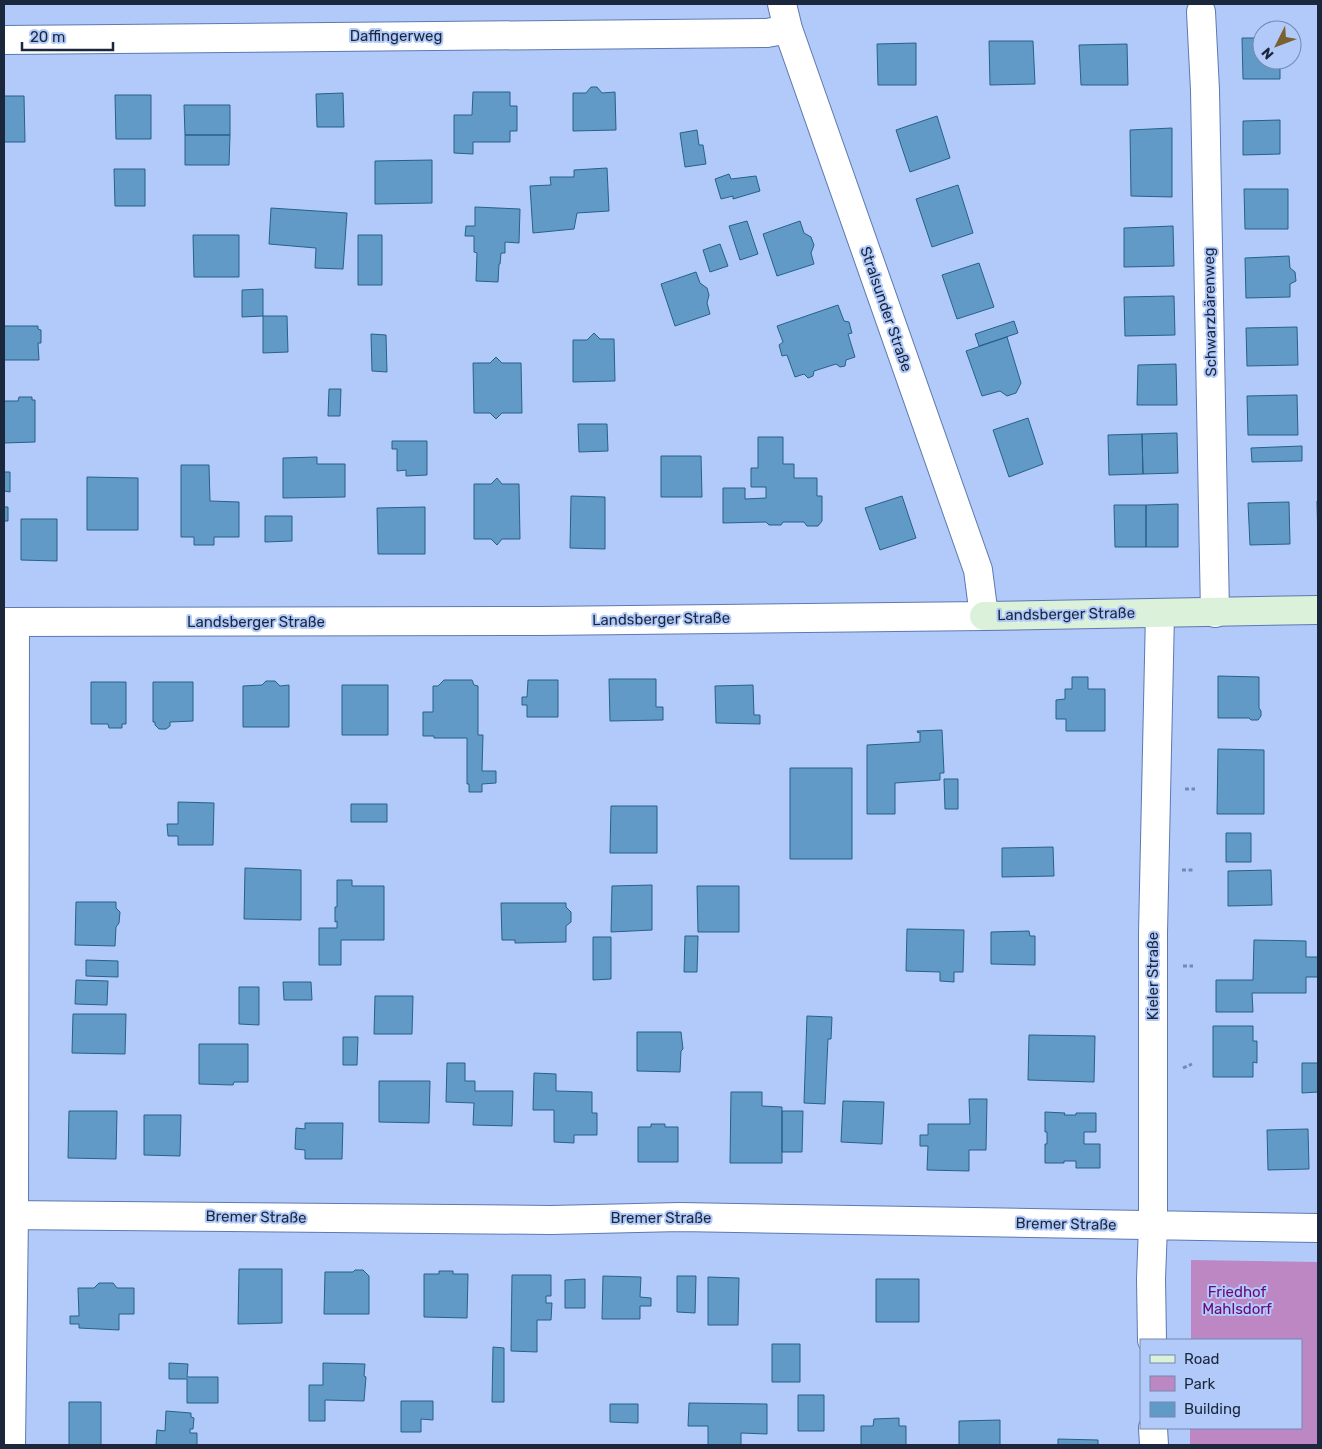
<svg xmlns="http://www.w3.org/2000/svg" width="1322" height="1449" font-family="Rubik,sans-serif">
<rect width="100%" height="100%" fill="#b1caf9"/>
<path fill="#bd87c3" d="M1191,1260l127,2v183h-128v-17h111v-88h-110z"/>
<path fill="#619ac6" stroke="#276189" d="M1242,38h20v22h18v19h-37z
M989,41h44l2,43 -45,1z
M916,43v42h-38l-1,-41z
M1127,44l1,41h-47l-2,-40z
M591,87h6l5,6 13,-1 1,38 -43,1v-38h13z
M473,92h37v14h7v25h-7v11h-37v12l-19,-1v-38h18z
M343,93l1,34h-27l-1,-33z
M115,95h36v44h-35z
M4,96h20l1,46h-21z
M184,105h46v30h-45z
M937,116l13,42 -40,14 -14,-42z
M1280,120v34l-37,1v-34z
M1172,128v69l-41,-1 -1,-66z
M697,130l2,15h4l3,19 -21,3 -5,-34z
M185,135h45l-1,30h-44z
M432,160v43l-57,1v-43z
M607,168l2,43 -32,2 -3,16 -41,4 -3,-47 21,-1 -1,-8h24v-7z
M114,169h31v37h-30z
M729,174l2,5 25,-3 4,15 -27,8v-3l-12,3 -6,-20z
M958,185l15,48 -41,14 -16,-48z
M1244,189h44v40h-43z
M475,207l45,2 -1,34 -14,-1v11h-4l-1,11h-1l-1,18 -22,-1 1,-28 -3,-1v-16h-9l1,-10h9z
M271,208l76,5 -4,56 -28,-1 1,-20 -47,-4z
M747,221l11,33 -18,6 -11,-34z
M800,221l4,12 7,4 3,8 -3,8 3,11 -37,12 -14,-42z
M1173,226l1,40 -50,1v-39z
M193,235h46v42h-45z
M358,235h24v50h-24z
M720,244l8,22 -18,6 -7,-22z
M1289,256l1,12 5,4 1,9 -6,3v13l-44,1 -1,-40z
M979,263l15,44 -37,12 -15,-44z
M696,272l4,11 7,5 2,7 -2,8 3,11 -35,12 -14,-42z
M263,289v27l-21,1v-27z
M1174,296l1,39 -50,1 -1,-39z
M838,305l6,16 5,1 3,11 -4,1 7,23 -9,3 -1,6 -5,1 -4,-3 -22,7 -1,5 -5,2 -4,-4 -9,3 -8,-22 -5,1 -3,-11 4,-3 -6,-16z
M263,316h24l1,36 -25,1z
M1014,321l4,12 -39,13 -4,-12z
M4,326h34v3l3,1v13h-3l1,17h-35z
M1297,327l1,38 -51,1 -1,-38z
M594,333l6,6h14l1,42 -42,1v-42h14z
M371,334l15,1 1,37 -15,-1z
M1007,337l14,46 -5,10 -9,3 -7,-5 -18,5 -16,-45z
M496,357l6,6h19l1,50h-20l-6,6 -6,-6h-16l-1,-50h17z
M1176,364l1,41h-40l1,-40z
M329,389h12l-1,27h-12z
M1297,395l1,40h-50l-1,-39z
M19,397h13v3h3v42l-31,1v-42h14z
M1028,418l15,46 -34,13 -16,-47z
M578,424h29l1,27 -29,1z
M1177,433l1,40 -35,1 -1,-40z
M1142,434l1,40 -34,1 -1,-40z
M758,437h25v27h11v14h23v18h5v25l-4,5h-11l-3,-4h-21l-2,3h-12l-3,-3 -43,1v-35h22v11l21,-1v-11h-15v-19h7z
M392,441h35v34l-21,1v-6l-9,1v-22h-5z
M1302,446v15l-50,1 -1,-14z
M661,456h40l1,41h-41z
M317,457v7h28v33l-62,1v-40z
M181,465h28l1,36 29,1v35h-25v8h-20v-8h-13z
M4,472h6v20l-6,-1z
M87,477l51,1v52h-51z
M497,478l5,6h17l1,55h-18l-5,6 -6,-6h-17v-55h17z
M571,496l34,1v52l-35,-1z
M902,496l14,42 -36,12 -15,-42z
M1317,501h1v43z
M1289,502l1,42 -40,1 -2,-42z
M1178,504v43h-32v-42z
M1114,505h32v42h-31z
M4,507h4v14h-4z
M425,507v47h-47l-1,-46z
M265,516h27v25l-27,1z
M21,519h36v42l-36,-1z
M1218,676l41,1v31l2,3v5l-3,4h-7l-2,-2h-31z
M1072,677h16v12h17v42h-39v-12h-10v-19l9,-1v-10h7z
M609,679h47v28h7v13l-53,1z
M444,680h28l2,5 4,1v49h5l-1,36h14v12l-14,1v8h-13v-8h-2v-46h-33v-2h-11v-24h10v-26h5z
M528,680h30v37h-31v-12h-5v-8h5z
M266,681h9l5,5 9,-1v42h-46v-41l19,-1z
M91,682h35v42h-4v4h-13l-1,-4h-17z
M153,682h40v39l-23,1v4l-4,3h-7l-4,-4v-3h-2z
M342,685h46v50h-46z
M753,685l1,30h6v9l-44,-1 -1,-37z
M942,730l2,43h-4v7l-45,3v31h-28v-69l53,-3v-10l-2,1 -1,-2z
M1218,749l46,1v64h-47z
M790,768h62v91h-62z
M944,779h14v30h-13z
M178,802l36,1 -1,42h-35v-9h-10l-1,-12h11z
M351,804h36v18h-36z
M611,806h46v47h-47z
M1226,833h25v29h-25z
M1053,847l1,29 -52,1v-29z
M245,868l56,2v50l-57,-1z
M1271,870l1,35 -44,1v-35z
M337,880h15v6h32v54h-43v25h-22v-37h18v-7l-2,1v-15h2z
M652,885v45l-41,2 1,-46z
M697,886h42v46h-41z
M76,902h40v6l4,4 -1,11 -3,4 -1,19 -40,-1z
M501,903h65v4l5,5v10l-5,4v16l-51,1v-3h-13z
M907,929l57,1 -1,42h-9v10l-14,-1v-9l-34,-1z
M1029,931l1,5h5v29l-44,-1v-32z
M685,936h13l-1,36h-13z
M593,937h18v42l-18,1z
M1254,940l52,1v16h12v20h-12v16h-54l1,19h-37v-32h37z
M86,960l32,1v16l-32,-1z
M76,980l32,1 -1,24 -32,-1z
M283,982h28l1,18h-28z
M239,987h20v38l-20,-1z
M375,996h38l-1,38h-38z
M73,1014h53l-1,40 -53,-1z
M807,1016l25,1 -1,22h-3l-3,65 -21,-1z
M1213,1026h40v15h4v22l-4,-1v15h-40z
M637,1032h44l2,17 -2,2 -1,21 -43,-1z
M1029,1035l66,1 -1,46 -66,-2z
M343,1037h15l-1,28h-14z
M199,1044h49v38h-14l-1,3 -34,-1z
M447,1063h18v18h10v10h38l-1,35 -39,-1 1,-22 -28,-1z
M1302,1063h16v29l-16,1z
M534,1073l22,1v17l36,1v21h5v22h-23v8l-20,-1v-32h-21z
M379,1081h51l-1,42 -50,-1z
M731,1092h31v14l20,1v56h-52z
M969,1099h18l-1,51h-17v21l-42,-1 1,-24h-8v-11h8v-11h42z
M843,1101l41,1 -2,42 -41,-2z
M69,1111h48l-1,48 -48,-1z
M782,1111h21l-1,41h-20z
M1045,1112l20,1 -1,2h12v-2h20v19h-12v12h16v24h-24v-7h-12v2h-19v-19h2v-12h-2z
M144,1115h37l-1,41 -36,-1z
M305,1123h38l-1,36h-37v-9l-10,-1 1,-21 9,1z
M651,1124h14v3h13v35h-40v-35h13z
M1308,1129l1,40 -41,1 -1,-40z
M239,1269h43v54l-44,1z
M355,1270h8l6,6v38h-45l1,-42h28z
M439,1271h14v3h15l-1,44 -43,-1v-43h15z
M512,1275h39v21h-5v7h6l-1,17h-14v32l-26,-1z
M603,1276l38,1 -1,20 11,1v8h-11v13h-38z
M677,1276h19l-1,37 -18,-1z
M708,1277l31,1 -1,47h-30z
M585,1279v29h-20v-28z
M876,1279h43v43h-43z
M99,1283h14l4,5h17v26h-15v16l-40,-2v-4h-9v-8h9l-1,-28h16z
M772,1344h28v38h-28z
M493,1347l11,1v54h-12z
M169,1363l19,1 -1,13h31v26h-31v-24h-18z
M323,1363l42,1 -1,12 2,1 -2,24 -39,-1v21h-16v-36h14z
M798,1395h26v36h-26z
M401,1401h32v19l-12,-1v13h-20z
M69,1402h32v43h-32z
M689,1403l78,1v30l-26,-1v12h-33v-19h-20z
M610,1404h28v19l-28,-1z
M166,1411l25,2v4l3,1 -1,11h-3v4h7v12h-41l1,-15 8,1z
M899,1418v8h7v19h-45v-19h12l1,-7z
M1000,1420v25h-41v-24z
M1058,1439l40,1v5h-40z"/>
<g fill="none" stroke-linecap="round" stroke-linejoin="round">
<g stroke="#5e79af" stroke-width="30">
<path id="street" d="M1201,12l4,78 10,523
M4,40l763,-7 21,-4
M4,622l537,-1 443,-5 -6,-46 -190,-541 -6,-25
M4,1215l547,5 129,-3 638,11
M1152,1340l-1,-61 2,-53v-293l7,-320
M1153,1428l1,17
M11,1445l3,-230 1,-592"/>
</g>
<g stroke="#5e79af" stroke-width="30">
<path id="secondary" d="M984,616l334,-6"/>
</g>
<path stroke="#7589ae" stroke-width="3" stroke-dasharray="4 2.5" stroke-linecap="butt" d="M1185,789h10
M1182,870h12
M1183,966h10
M1183,1068l9,-4"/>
<use href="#street" stroke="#fff" stroke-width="28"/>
<use href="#secondary" stroke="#dbf1da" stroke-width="28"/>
</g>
<g text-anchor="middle" stroke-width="4" stroke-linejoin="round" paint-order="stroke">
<g font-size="15" fill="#1b273d" stroke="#b1caf9">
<text x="396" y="41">Daffingerweg</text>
<text transform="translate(886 309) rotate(71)" y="5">Stralsunder Straße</text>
<text transform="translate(1210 312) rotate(-91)" y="5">Schwarzbärenweg</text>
<text transform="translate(1066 614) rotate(-1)" y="5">Landsberger Straße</text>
<text transform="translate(661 619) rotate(-1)" y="5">Landsberger Straße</text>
<text x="256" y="627">Landsberger Straße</text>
<text transform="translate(1153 976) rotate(-90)" y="5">Kieler Straße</text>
<text transform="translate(256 1217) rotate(1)" y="5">Bremer Straße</text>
<text x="661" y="1223">Bremer Straße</text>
<text transform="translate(1066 1224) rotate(1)" y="5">Bremer Straße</text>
</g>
<g font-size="15" fill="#6c0678" stroke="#b1caf9">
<text x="1237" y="1297">Friedhof<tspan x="1237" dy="17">Mahlsdorf</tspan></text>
</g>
</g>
<rect width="1322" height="1449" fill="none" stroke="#1b273d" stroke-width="10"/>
<rect x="1140" y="1339" width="162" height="90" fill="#b1caf9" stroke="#7589ae"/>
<rect x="1150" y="1355" width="25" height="8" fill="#dbf1da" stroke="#7589ae"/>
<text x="1184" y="1364" font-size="15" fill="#1b273d">Road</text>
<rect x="1150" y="1376" width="25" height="15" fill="#bd87c3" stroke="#7589ae"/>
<text x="1184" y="1389" font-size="15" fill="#1b273d">Park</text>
<rect x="1150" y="1402" width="25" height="15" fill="#619ac6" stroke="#7589ae"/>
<text x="1184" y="1414" font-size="15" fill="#1b273d">Building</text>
<g transform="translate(1277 45) rotate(228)"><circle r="24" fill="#b1caf9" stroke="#7589ae"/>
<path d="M0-4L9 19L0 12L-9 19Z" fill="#796132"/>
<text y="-8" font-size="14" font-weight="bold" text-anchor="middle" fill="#1b273d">N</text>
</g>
<path d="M22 42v8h91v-8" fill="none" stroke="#1b273d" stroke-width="2.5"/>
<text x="30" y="42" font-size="15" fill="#1b273d" stroke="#b1caf9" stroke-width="4" paint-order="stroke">20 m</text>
</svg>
